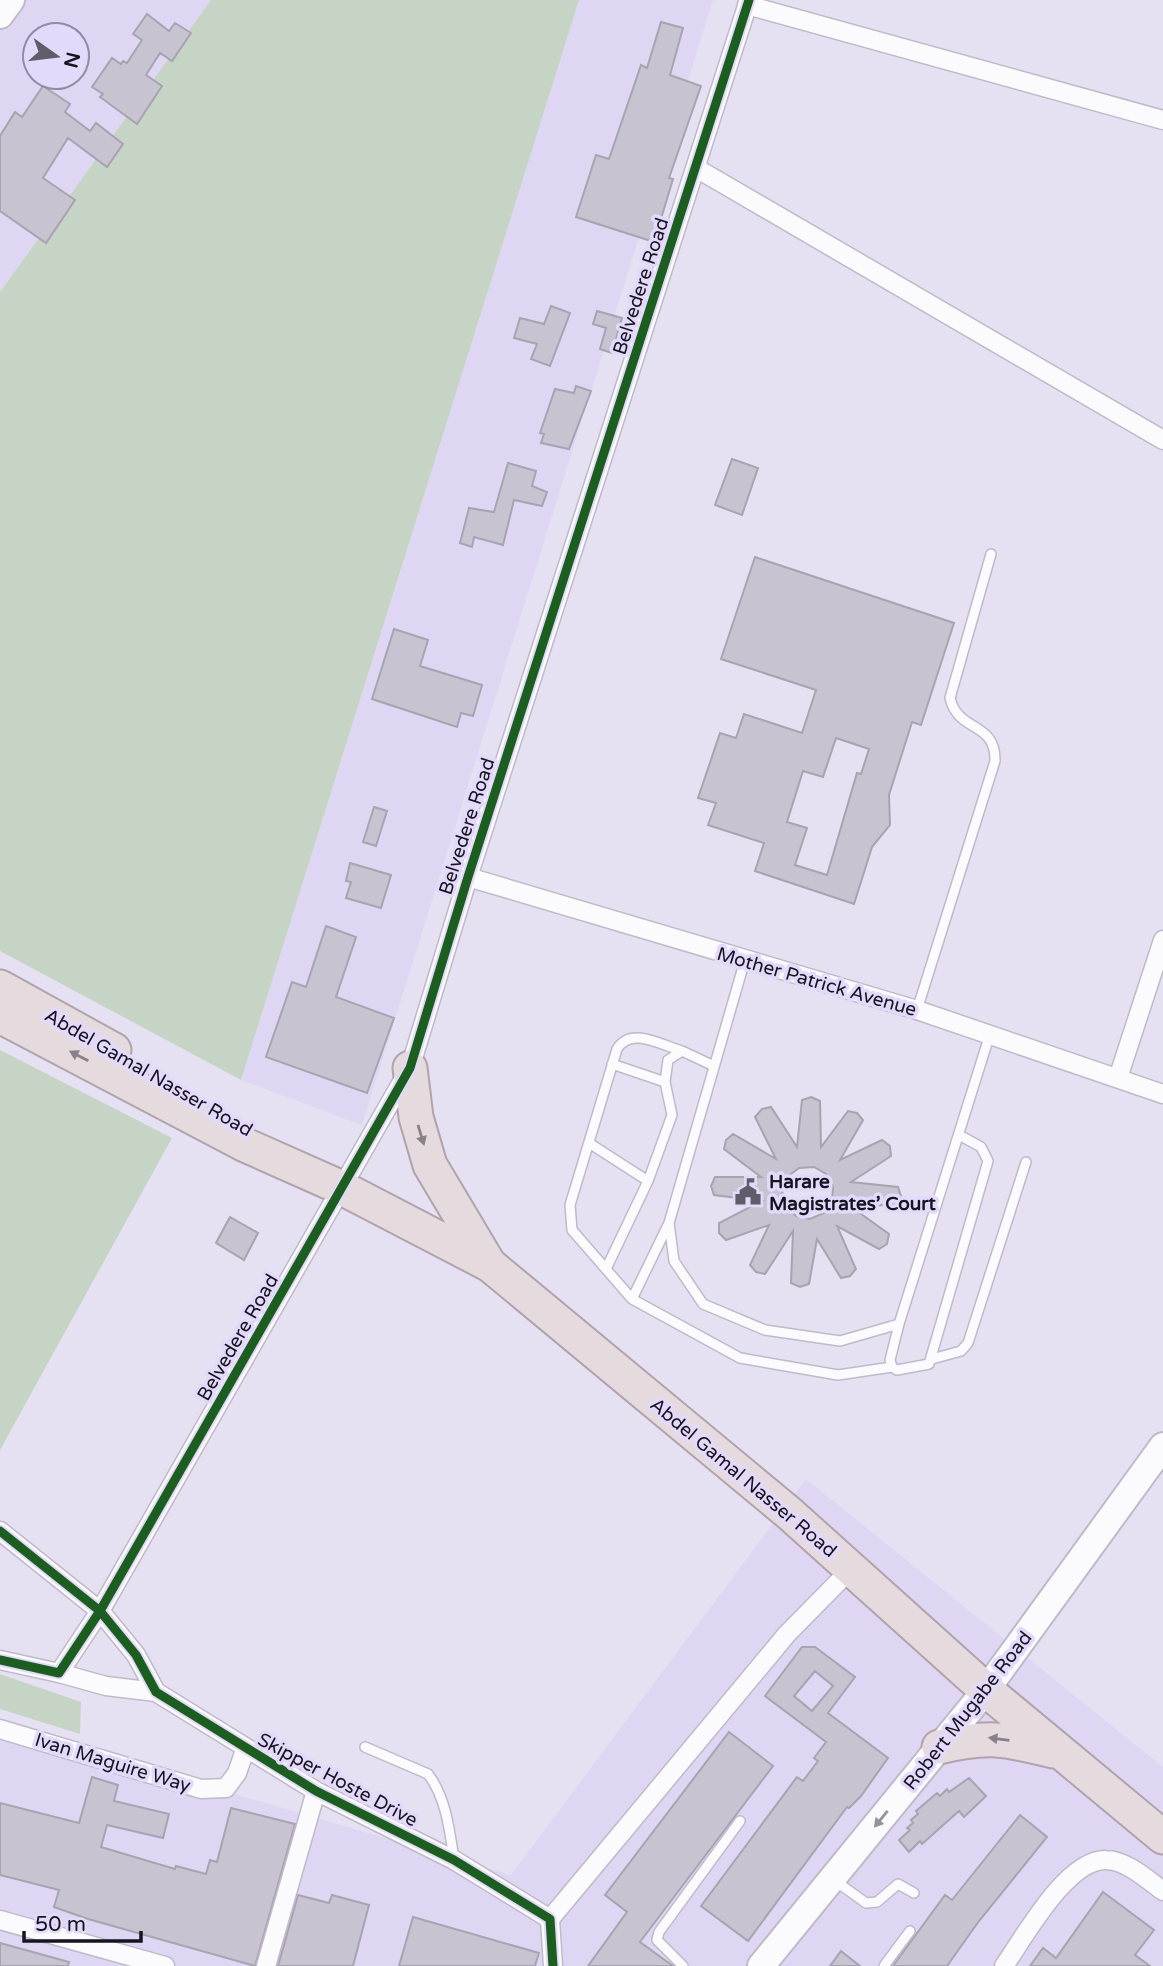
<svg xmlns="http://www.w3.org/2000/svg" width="1163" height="1966" font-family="'Varela Round',sans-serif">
<rect width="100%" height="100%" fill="#e6e1f2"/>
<path fill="#dfd6f4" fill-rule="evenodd" d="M0,0h211l-211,292zM35,35h42v42h-42z
M579,0h134l-351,1125 -121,-45z
M806,1479l357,288v199h-1163v-241l511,150z"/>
<path fill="#c6d4c5" d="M211,0h368l-338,1080 -241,-129v-659z
M0,1050l172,88 -172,312z
M0,1674l81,28 -1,32 -80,-25z"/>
<path fill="#c7c3d1" stroke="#a8a3b1" stroke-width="2" fill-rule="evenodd" d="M147,14l22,17 6,-8 16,10 -19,28 -12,-8 -14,22 16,11 -25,38 -37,-27 3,-3 -11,-7 20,-29 9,6 2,-3 4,2 15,-23 -9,-6z
M661,22l22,6 -13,47 31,11 -32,92 4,1 -19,63 -78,-25 20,-62 13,4 32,-94 6,3z
M43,86l27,18 -5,8 25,19 6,-8 27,21 -16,23 -39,-29 -25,40 32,22 -29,43 -46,-32v-75l15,-24 7,5z
M551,306l19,7 -20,53 -19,-7 6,-15 -23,-6 6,-20 24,6z
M597,311l25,7 -10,35 -12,-4 6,-21 -13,-4z
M576,386l15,5 -22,58 -28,-6 3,-9 -4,-1 15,-44 19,4z
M732,459l26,9 -16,47 -27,-10z
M508,463l28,8 -4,15 15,6 -5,14 -28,-6 -11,45 -29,-8 -2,10 -12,-4 9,-35 25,4z
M755,557l199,66 -33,102 -9,-3 -23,73 1,30 -18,22 -18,57 -99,-33 9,-28 -56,-18 8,-22 -18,-5 22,-65 16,5 8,-24 58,19 14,-43 -95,-31zM836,738l33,11 -8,25 -4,-1 -30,102 -32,-10 12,-37 -20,-6 16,-51 20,6z
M394,629l34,11 -8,26 62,19 -9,31 -12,-3 -4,14 -85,-28z
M374,807l13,4 -11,35 -13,-4z
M350,863l41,12 -10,33 -35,-10 5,-16 -5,-1z
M326,926l30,11 -20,60 58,21 -27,75 -101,-36 26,-75 14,5z
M811,1097l9,4 1,46 27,-36 9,2 6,7 -23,40 42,-20 8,6 1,10 -40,26 47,5 3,9 -4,9 -47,1 39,28 -2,10 -8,5 -42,-23 19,43 -6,7 -9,2 -24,-39 -8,45 -9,3 -9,-4 2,-52 -28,43 -9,-2 -6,-7 19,-40 -43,15 -7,-7v-10l43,-22 -48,-6 -3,-9 4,-9h46l-37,-28 2,-9 7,-6 43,25 -21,-42 7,-8 9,-2 26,40 5,-47zM799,1168l15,-1 12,7 7,13 -1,14 -8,12 -14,6 -14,-3 -10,-11 -4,-14 5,-14z
M230,1217l28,16 -14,27 -28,-17z
M802,1647h13l40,30 -27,36 60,45 -27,38 -12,12 -2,-1 -99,134 -47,-35 96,-129 6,4 15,-20 -4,-3 12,-16 -61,-46zM815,1671l18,15 -21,25 -18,-15z
M729,1732l44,34 -133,176 33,24h-85l39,-54 -22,-17z
M92,1777l26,8 -4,16 55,13 -6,24 -56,-13 -6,22 74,22 1,-3 30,8 4,-14 7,2 14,-54 64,16 -40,142 -167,-47 -34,-12 5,-17 -59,-15v-72l79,20z
M969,1778l17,18 -3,3 -19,18 -5,-6 -37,33 -2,-3 -11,11 -10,-12 11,-10 -3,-2 6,-5 -2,-3 7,-6 -2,-3 21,-18 3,3 7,-7 2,3z
M1020,1815l27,22 -68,84 -32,45h-54l52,-71 7,5z
M1103,1892l51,38 -19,25 15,11h-120l13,-18 13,10z
M298,1895l31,8 3,-8 37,10 -16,61h-75z
M413,1917l126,36 -4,13h-136z
M0,1943l69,19 -1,4h-68z
M841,1951l19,15h-30z"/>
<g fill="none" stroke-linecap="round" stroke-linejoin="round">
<g stroke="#bebac8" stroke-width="12">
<path id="lane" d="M745,960l-76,263 5,38 29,43 62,26 75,11 59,-17 91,-290
M917,1010l78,-249c1,-40 -37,-28 -45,-63l41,-144
M682,1051c-21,-6 -51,-25 -65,-2l-47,156 2,25 60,69 108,59 98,17 54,-8
M612,1064l53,18
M589,1143l59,38
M606,1269l42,-88 24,-66 -7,-33 3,-22 14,-9 32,15
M632,1299l37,-76
M899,1324l-9,36 2,7 5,3 32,-6 59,-203 -7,-14 -22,-12
M932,1359l29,-8 7,-8 58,-181
M365,1747l63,27c18,23 22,58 26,86
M834,1880l32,23 11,-1 21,-18 16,9
M683,1966l-26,-26 2,-8 81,-111
M884,1966l26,-35"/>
</g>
<g stroke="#bebac8" stroke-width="21">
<path id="street" d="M747,5l416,115
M696,168l467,272
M468,877l449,133 246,84
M1118,1078l45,-138
M0,1531l100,80 36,44 20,37 160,99 138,69 96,59 3,47
M0,1660l59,13 41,-62 310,-543 58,-191 281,-877
M59,1673l47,13 50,6
M0,1729l201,60 25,-1 11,-15 8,-23
M550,1919l237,-285 64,-65
M0,1920l165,46
M266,1966l50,-175
M1004,1966c21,-30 63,-107 102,-106 20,0 42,20 57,31"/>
</g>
<g stroke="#bebac8" stroke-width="30">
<path id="secondary" d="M0,15l11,-15
M761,1966l225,-276 177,-244"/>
</g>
<g stroke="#b0a3ac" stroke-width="37">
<path id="highway" d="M0,987l114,63
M0,1016l243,128 99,44 148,77 299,248 197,177 177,147
M410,1068l6,49 14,48 59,99
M939,1747c49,-12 66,-8 114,4"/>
</g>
<use href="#lane" stroke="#fbfafd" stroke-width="9"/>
<use href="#street" stroke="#fbfafd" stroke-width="18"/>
<use href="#secondary" stroke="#fbfafd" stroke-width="26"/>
<use href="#highway" stroke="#e5dadd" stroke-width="33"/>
<g stroke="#e3d9fa" stroke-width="13">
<path id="cycleway" d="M0,1531l100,80 36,44 20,37 160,99 138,69 96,59 3,47
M0,1660l59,13 41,-62 310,-543 58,-191 281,-877"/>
</g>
<use href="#cycleway" stroke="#1b5e20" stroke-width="9"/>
</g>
<defs><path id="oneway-solid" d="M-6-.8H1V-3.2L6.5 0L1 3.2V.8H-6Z" transform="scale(1.75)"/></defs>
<g fill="#898188">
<use href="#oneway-solid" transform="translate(79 1056) rotate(-153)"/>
<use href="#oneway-solid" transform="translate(421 1135) rotate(73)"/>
<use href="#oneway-solid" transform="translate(999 1739) rotate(-173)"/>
</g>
<use fill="#959299" href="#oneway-solid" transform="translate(881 1819) rotate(129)"/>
<defs>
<g id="civic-bare" transform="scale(2.1)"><path d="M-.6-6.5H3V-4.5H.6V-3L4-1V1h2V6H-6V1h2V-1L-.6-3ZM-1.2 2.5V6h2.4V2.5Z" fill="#605c69" stroke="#e3d9fa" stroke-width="2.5" paint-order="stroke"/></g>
</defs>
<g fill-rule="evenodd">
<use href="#civic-bare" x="748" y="1192"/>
</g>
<g text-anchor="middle" stroke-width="7" stroke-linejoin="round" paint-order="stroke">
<g font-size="19" fill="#18141f" stroke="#e3d9fa">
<text transform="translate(640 286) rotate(-72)" y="7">Belvedere Road</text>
<text transform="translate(466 826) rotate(-72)" y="7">Belvedere Road</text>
<text transform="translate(817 981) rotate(16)" y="7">Mother Patrick Avenue</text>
<text transform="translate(149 1072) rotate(30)" y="7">Abdel Gamal Nasser Road</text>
<text transform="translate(237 1337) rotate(-60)" y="7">Belvedere Road</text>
<text transform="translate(744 1477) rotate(40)" y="7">Abdel Gamal Nasser Road</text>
<text transform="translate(967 1710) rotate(-52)" y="7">Robert Mugabe Road</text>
<text transform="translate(113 1762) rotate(17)" y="7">Ivan Maguire Way</text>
<text transform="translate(338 1779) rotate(28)" y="7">Skipper Hoste Drive</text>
</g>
<g font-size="19" font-weight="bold" fill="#18141f" stroke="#e3d9fa" text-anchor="start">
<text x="769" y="1188">Harare<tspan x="769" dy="22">Magistrates’ Court</tspan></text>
</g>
</g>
<g transform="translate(56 56) rotate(104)"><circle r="33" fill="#e3d9fa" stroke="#928aa2" stroke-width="2"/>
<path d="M0-5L12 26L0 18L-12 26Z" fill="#605c69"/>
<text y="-10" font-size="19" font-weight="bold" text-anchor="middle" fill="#18141f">N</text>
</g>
<path d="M24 1931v10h117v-10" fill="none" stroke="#18141f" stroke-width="3.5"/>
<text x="35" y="1931" font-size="21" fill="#18141f" stroke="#e3d9fa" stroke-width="5" paint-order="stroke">50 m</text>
</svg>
